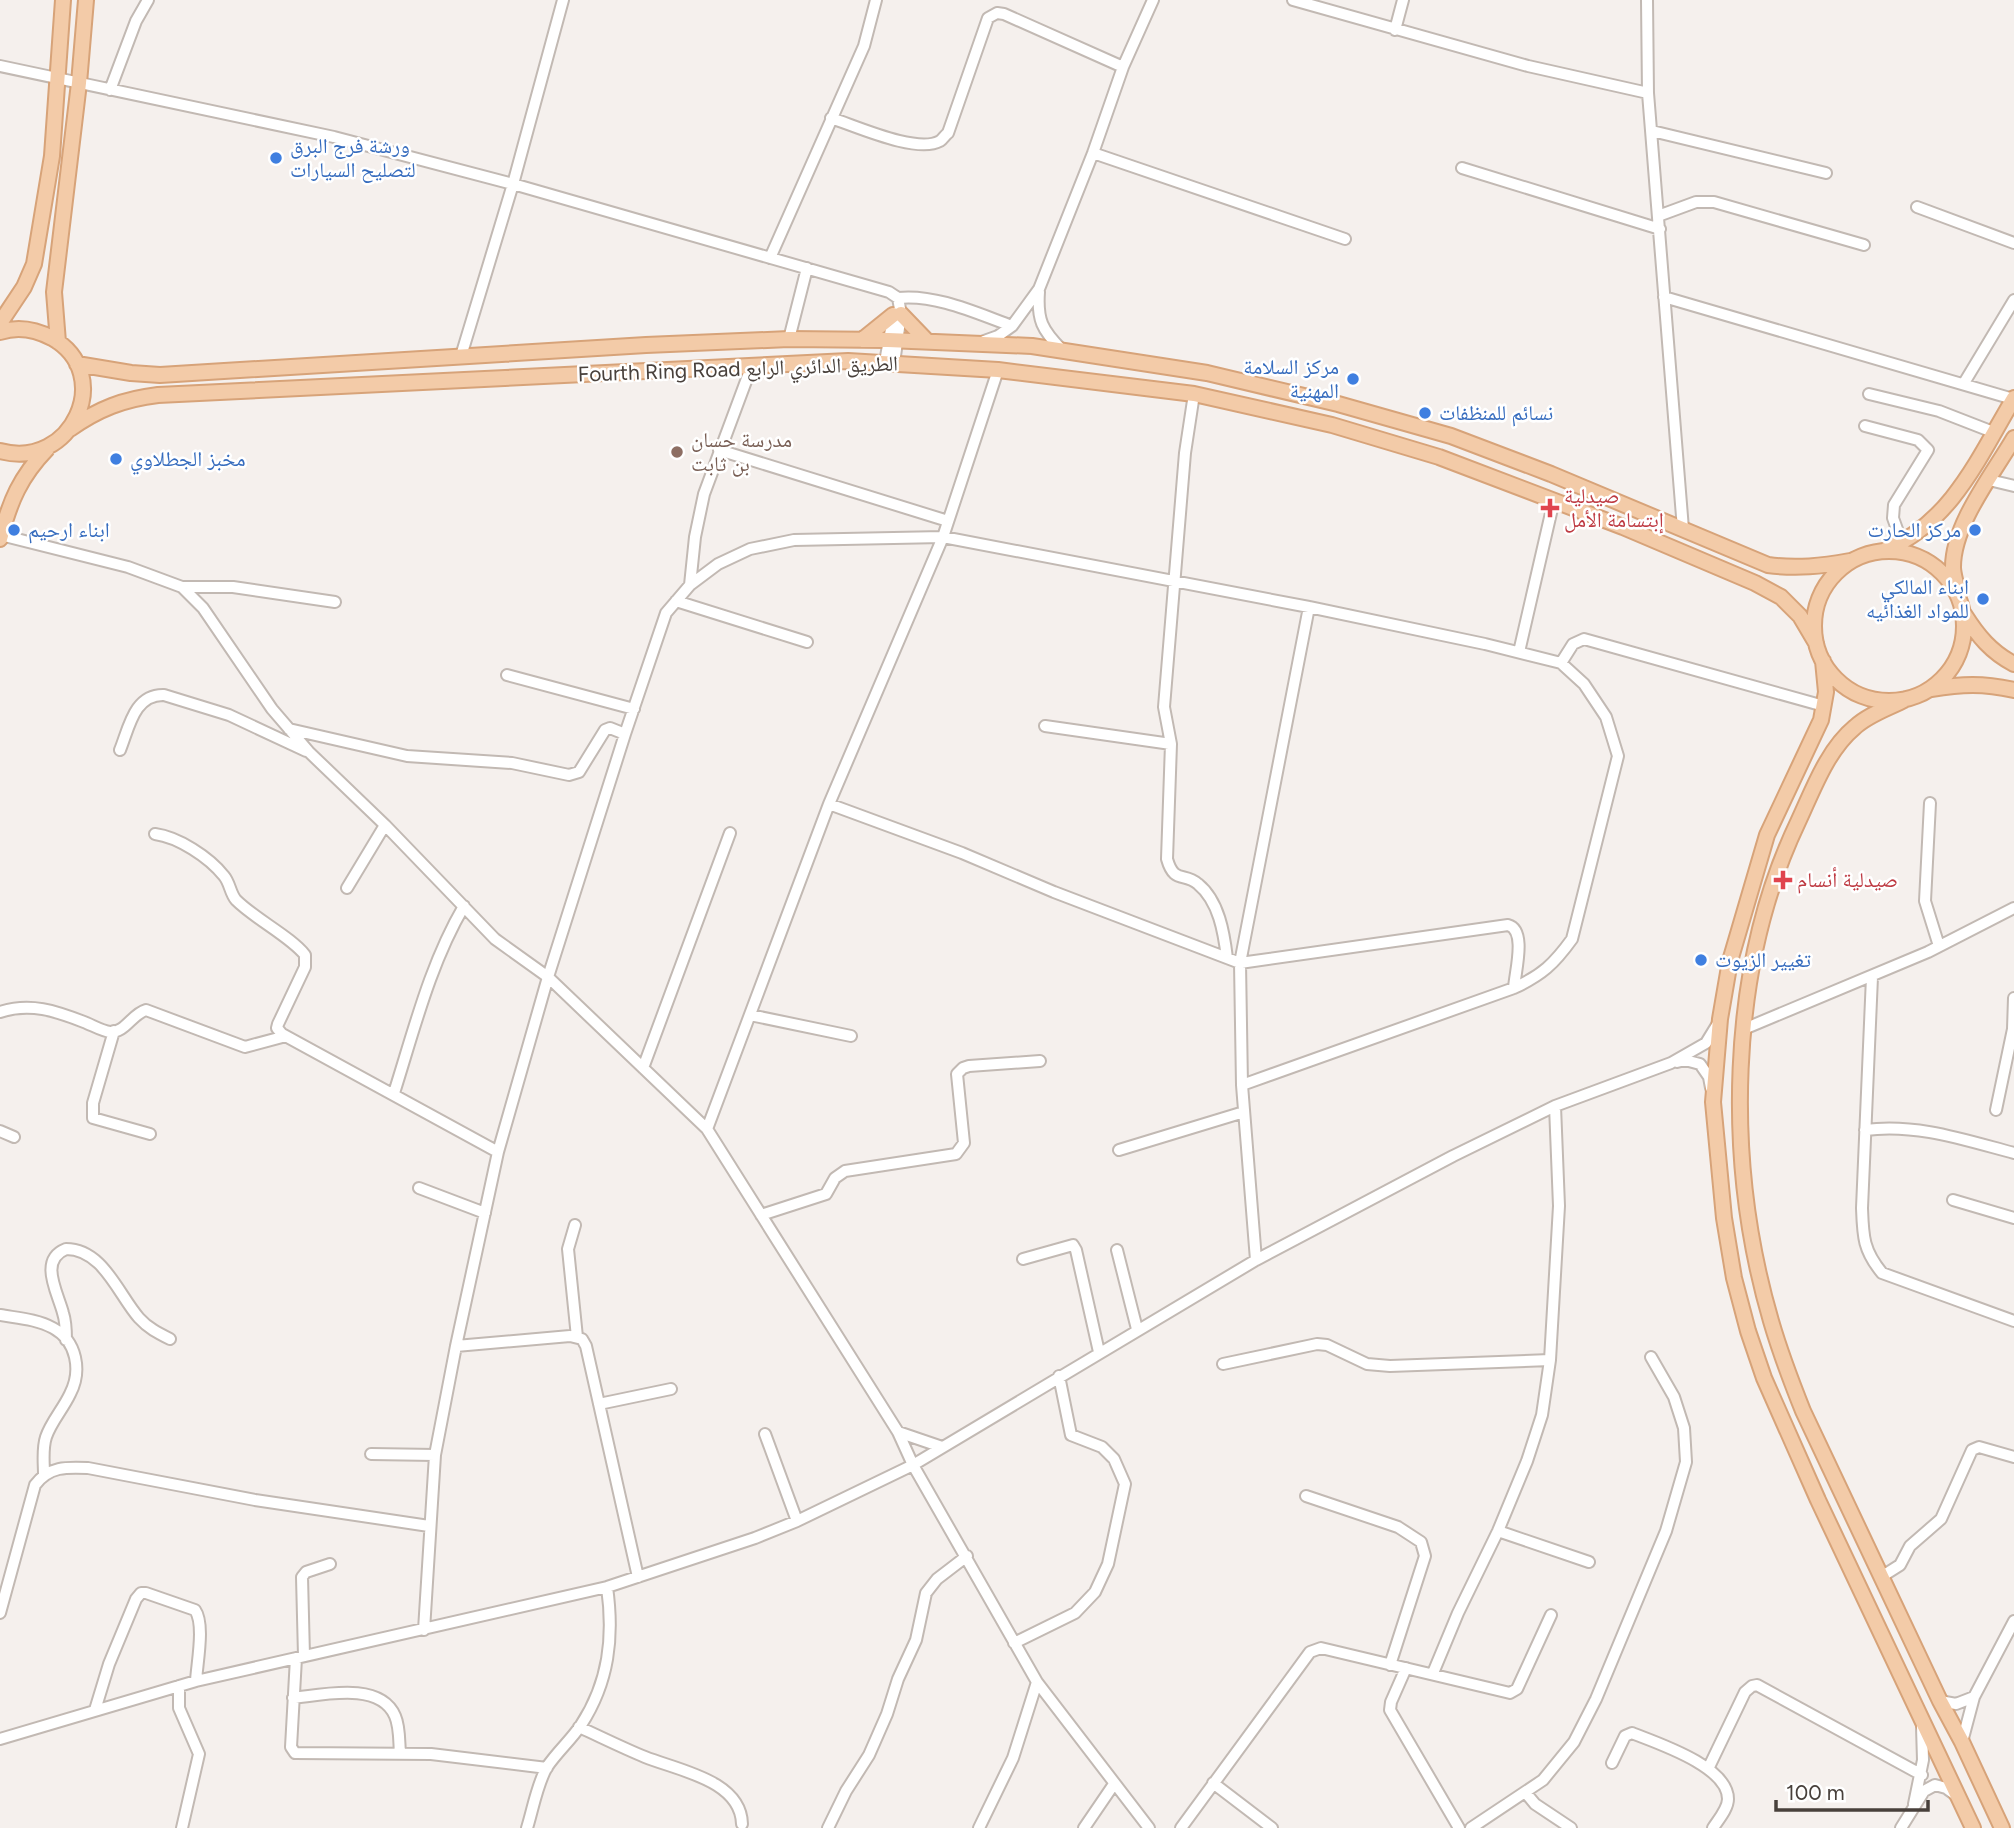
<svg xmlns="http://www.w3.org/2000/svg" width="2014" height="1828" font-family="Figtree,'Noto Naskh Arabic',sans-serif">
<rect width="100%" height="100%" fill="#f5f0ed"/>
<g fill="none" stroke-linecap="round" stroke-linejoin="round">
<g stroke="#c2b9b3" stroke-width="14">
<path id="minor" d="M1293,0l235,66 120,27
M1647,0l1,93 35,436
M1395,30l8,-30
M0,66l334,71 179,47 376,108 9,6 3,16 -7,49
M110,90l26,-69 12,-21
M831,118c25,8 86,36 109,23 3,-2 5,-6 8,-8l40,-115 9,-5 7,1 119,53
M1652,131l174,42
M1093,153l252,86
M1462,168l198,61
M1917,207l97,36
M1658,216l38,-14h18l150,43
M770,258l94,-212 12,-46
M1039,292c-2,28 3,38 23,58
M1664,297l349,102
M898,298c38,-4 78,15 114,28
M789,339l18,-71
M984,341l14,-5 14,-10 27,-37 54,-136 30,-86 30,-67
M461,356l52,-172 50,-184
M885,362l9,-49
M998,370l-55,167 -114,267 -122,325 191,303 15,33 124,217 112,146
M1964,383l50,-83
M1194,394l-9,59 -21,254 7,37 -4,115c7,25 17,13 31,25 21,17 26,49 29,74
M1869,394l70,17 54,21
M1865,426l53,14 10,10 -34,55 -1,13 9,25
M719,450l229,71
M1989,480l25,6
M1,535l127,32 54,20 21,21 69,101 37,43 76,73 110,114 53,38 159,152
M690,585l5,-48 9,-43 48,-129
M182,587h51l102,15
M676,601l131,41
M1519,652l35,-152
M1561,663l12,-19 11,-5 240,67
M507,675l127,34
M1045,726l126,18
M289,729l118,27 105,7 57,12 10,-3 26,-42 5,-2 15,6
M120,750c9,-22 14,-56 44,-55l65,20 77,36
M1930,803l-5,98 14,45
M829,804l133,49 92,39 186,71 268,-38c19,5 7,47 6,63
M155,834c23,3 54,23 69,42 6,7 6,17 12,24 19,19 55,37 69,55v12l-27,57 -1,4 5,6 216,118
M347,888l38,-63
M1872,977l-10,231c1,28 1,42 20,65l132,48
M0,1012c30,-10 56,-1 84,10 8,3 18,9 26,10 15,1 22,-18 36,-22l99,37 41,-11
M750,1015l101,21
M1744,1029l184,-77 86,-44
M114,1031l-21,72v15l57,16
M1677,1062l8,-2 15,4 9,13 2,11
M643,1068l87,-235
M394,1093c20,-63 36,-129 70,-187
M1996,1110l17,-81 1,-31
M1865,1130c51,-7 100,10 149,23
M0,1131l14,6
M1119,1150l125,-38
M419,1188l66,25
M1953,1200l61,18
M761,1215l65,-21 9,-16 10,-7 111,-17 8,-11 -7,-69 6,-6 6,-2 71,-5
M575,1225l-7,24 9,88
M1117,1250l20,79
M1023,1259l50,-14 3,5 23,102
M1256,1260l-14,-175 -2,-122 69,-356
M0,1315c17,3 37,4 53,13 24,13 29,43 17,66 -7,15 -19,28 -24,43 -4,12 -2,25 -2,38
M66,1340c0,-9 0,-18 -3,-27 -5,-20 -25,-53 3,-64 37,0 52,45 73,69 9,10 19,15 31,21
M456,1346l114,-10 12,3 4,7 52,231
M1223,1364l94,-20 10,1 40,19 23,2 160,-6
M599,1404l72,-15
M898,1432l44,15
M765,1434l32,87
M371,1454l64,1
M1306,1496l92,31 23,15 4,14 -35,109
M1498,1531l91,31
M1881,1577l19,-12 10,-19 31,-27 31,-69 7,-3 35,10
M0,1613l35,-128c14,-19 32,-18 53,-17l167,32 174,26
M424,1630l11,-175 21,-109 42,-194 50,-175 77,-243 41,-121 24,-28 28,-21 32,-15 44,-9 149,-3 366,70 176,37 76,19 23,21 22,33 12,39 -46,183c-18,25 -30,36 -58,49l-272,97
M1014,1643l61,-30 20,-21 13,-28 17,-80 -11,-25 -12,-12 -31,-12 -12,-59
M304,1656l-2,-79 4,-5 24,-8
M296,1658l-5,89 4,6 136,1 116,14
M1406,1668l-15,34 -1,8 69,118
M1433,1673l25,-60 40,-82 29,-70 15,-46 8,-55 9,-154 -4,-100
M179,1686v22l20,46 -17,74
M293,1698c29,-3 87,-17 102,18 5,11 4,26 5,38
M1940,1701l16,3 18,-7
M95,1710l14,-46 27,-65 5,-6h5l49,17c10,14 2,53 1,71
M579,1727c22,10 44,21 66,30 32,13 96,23 97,67
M0,1739l196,-58 411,-94 148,-49 42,-17 116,-56 343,-205 197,-104 102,-50 116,-43 35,-20 11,-18
M1962,1742l12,-45 40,-76
M1612,1763l13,-27 7,-3c25,10 96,33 96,66 0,10 -10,21 -15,29
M1708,1769l37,-77 7,-6 5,-1 165,90
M1213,1783l59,45
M1525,1792l10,12 36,24
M1914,1804l9,-44 -1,-33
M527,1828c6,-19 10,-44 20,-61 10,-15 24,-27 34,-42 28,-43 33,-88 26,-138
M828,1828l18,-37 23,-36 18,-41 11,-35 18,-39 10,-47 11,-14 30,-23
M979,1828l34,-70 24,-76
M1084,1828l30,-44
M1181,1828l129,-176 11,-4 189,45 7,-4 34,-74
M1471,1828l72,-48 31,-38 22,-43 70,-168 20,-69 -2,-34 -10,-31 -23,-40
M1901,1828l23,-37 11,-6 11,3 11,8"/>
</g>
<g stroke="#d7a379" stroke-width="18">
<path id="major" d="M901,314l26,27
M0,323l24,-36 10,-23 18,-108 11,-156
M0,332c18,-6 35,-3 52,6 64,36 20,133 -52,113
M862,340l31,-25
M58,342l-4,-50 25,-209 7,-83
M77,364l54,9 29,2 486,-30 143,-6 99,1 144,6 175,27 131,31 113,32 100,38 217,91c29,4 54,1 82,-4
M70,429c28,-20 54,-30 88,-34l690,-34 150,9 196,24 138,31 107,32 184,70 132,56 26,14 19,19 16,27
M0,539c10,-38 20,-62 47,-90
M1887,549c65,-27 93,-94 127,-151
M1814 626a75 75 0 1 1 150 0a75 75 0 1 1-150 0Z
M1957,589c-1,-7 -4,-15 -4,-22 0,-43 40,-93 61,-129
M1964,614c14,22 27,38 50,50
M1823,661l3,31 -5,28 -54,115 -37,126 -10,58 -7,83 11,116 10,60 14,53 16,47 54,122 155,328
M1931,689c31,-5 52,-6 83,1
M1906,699c-17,9 -37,15 -51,28 -28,23 -42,63 -57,95 -71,149 -73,342 -27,499 9,31 20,60 32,90l137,290 22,41 40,86"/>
</g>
<use href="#minor" stroke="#fff" stroke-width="10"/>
<use href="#major" stroke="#f3cba8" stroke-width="14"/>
</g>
<g fill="#3f7fe0" stroke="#fff" stroke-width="2.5">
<circle cx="276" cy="158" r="7"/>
<circle cx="1353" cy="379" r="7"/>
<circle cx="1425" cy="413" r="7"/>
<circle cx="116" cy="459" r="7"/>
<circle cx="14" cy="530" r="7"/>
<circle cx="1975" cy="530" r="7"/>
<circle cx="1983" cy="599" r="7"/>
<circle cx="1701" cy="960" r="7"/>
</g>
<circle fill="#8d6e63" stroke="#fff" stroke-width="2.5" cx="677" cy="452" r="7"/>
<g fill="#e0444e" stroke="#fff" stroke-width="2.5">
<path d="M1546.5 497.5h7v7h7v7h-7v7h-7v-7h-7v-7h7z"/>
<path d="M1779.5 869.5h7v7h7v7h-7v7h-7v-7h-7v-7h7z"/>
</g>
<g text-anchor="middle" stroke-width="5" stroke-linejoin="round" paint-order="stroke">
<g font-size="21" fill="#366cbe" stroke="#fff" text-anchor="start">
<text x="290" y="153">ورشة فرج البرق<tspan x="290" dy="24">لتصليح السيارات</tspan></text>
<text x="1339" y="374" text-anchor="end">مركز السلامة<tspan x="1339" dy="24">المهنية</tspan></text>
<text x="1439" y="420">نسائم للمنظفات</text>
<text x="130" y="466">مخبز الجطلاوي</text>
<text x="28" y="537">ابناء ارحيم</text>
<text x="1961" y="537" text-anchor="end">مركز الحارت</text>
<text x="1969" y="594" text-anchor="end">ابناء المالكي<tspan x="1969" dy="24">للمواد الغذائيه</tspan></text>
<text x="1715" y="967">تغيير الزيوت</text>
</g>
<g font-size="21" fill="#48403b" stroke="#fff">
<text transform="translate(738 369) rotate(-2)" y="7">Fourth Ring Road الطريق الدائري الرابع</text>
</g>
<g font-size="21" fill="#785e54" stroke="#fff" text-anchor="start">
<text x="691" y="447">مدرسة حسان<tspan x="691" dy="24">بن ثابت</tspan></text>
</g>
<g font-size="21" fill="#be3a42" stroke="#fff" text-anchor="start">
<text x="1564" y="503">صيدلية<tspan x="1564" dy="24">إبتسامة الأمل</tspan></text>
<text x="1797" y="887">صيدلية أنسام</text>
</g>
</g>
<path d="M1776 1800v10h152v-10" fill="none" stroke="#48403b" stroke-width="3.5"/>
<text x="1786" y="1800" font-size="21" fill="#48403b" stroke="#ffffff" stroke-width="5" paint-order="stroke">100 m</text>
</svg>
